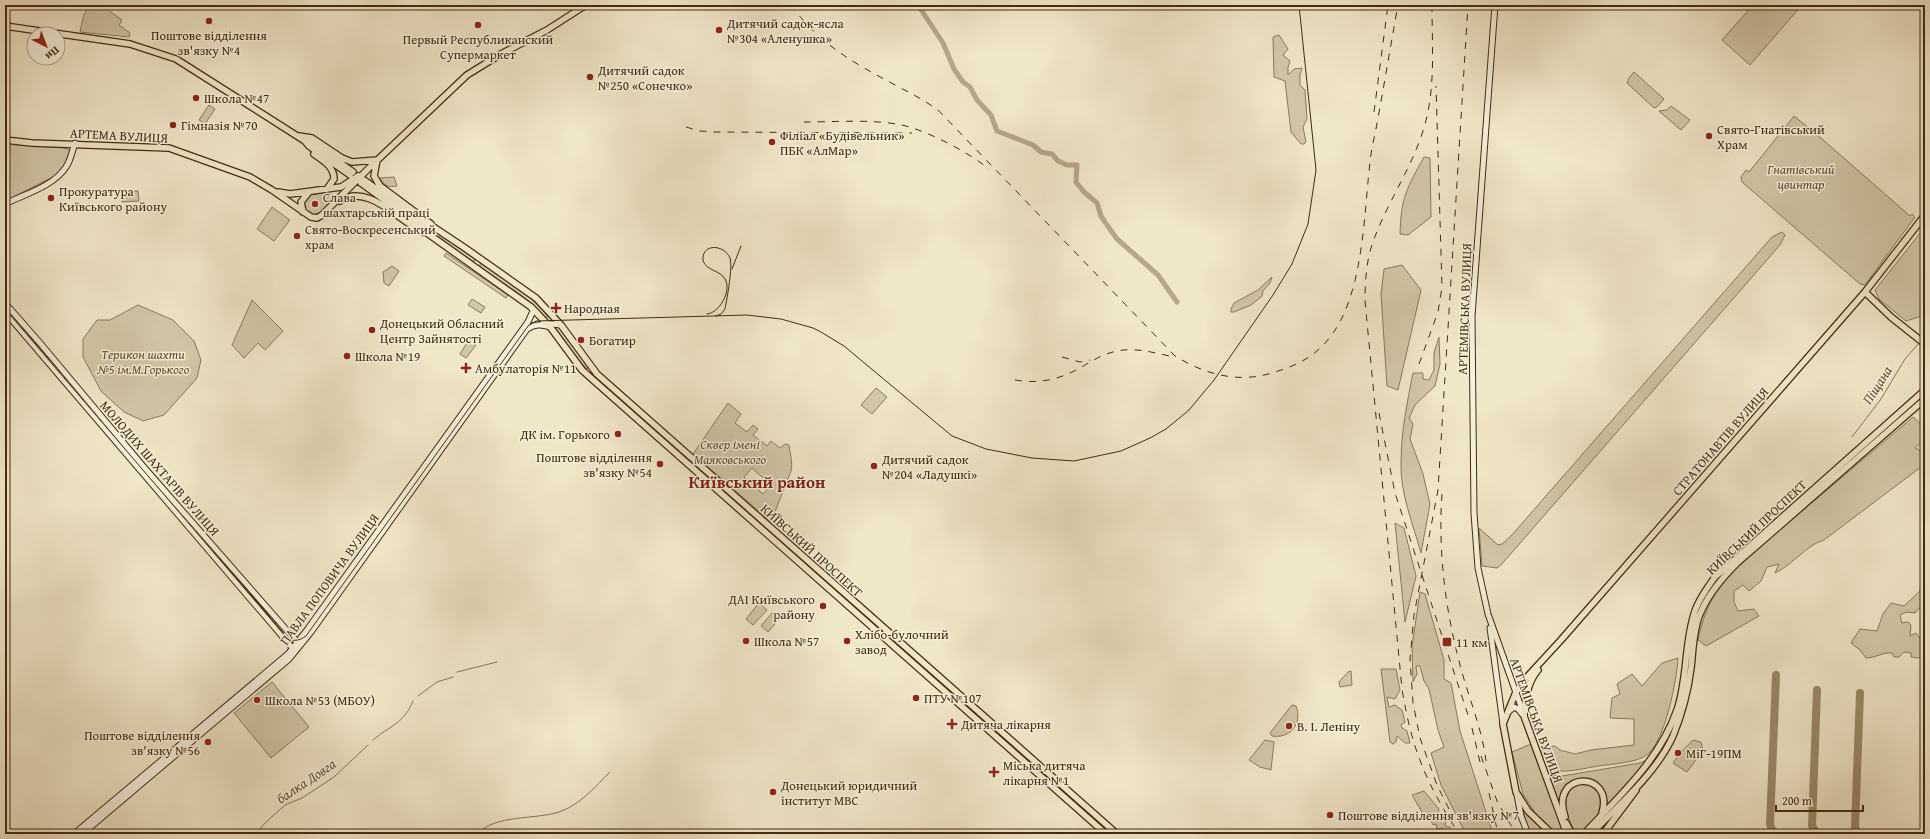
<svg xmlns="http://www.w3.org/2000/svg" width="1930" height="839" font-family="'Gentium Book Plus',serif">
<rect width="100%" height="100%" fill="#f0e6c8"/>
<filter id="stains"><feTurbulence type="fractalNoise" baseFrequency=".005" numOctaves="4"/><feColorMatrix values="0 0 0 0 .2 0 0 0 0 .09 0 0 0 0 .02 0 0 0 .5 -.17"/></filter>
<radialGradient id="worn" r=".72"><stop offset=".6" stop-color="#630" stop-opacity="0"/><stop offset="1" stop-color="#630" stop-opacity=".3"/></radialGradient>
<path fill="#d2c7a8" stroke="#8a7a5a" fill-rule="evenodd" d="M91,5h10l21,15 -3,5 11,8 -1,4 -49,-5 4,-18z
M1753,5h49l-52,60 -28,-25z
M1279,35l9,14 -5,6 7,6 -2,6v8l6,-6 8,-1 -2,7v10l5,5 2,29 -4,8 3,15 -2,2h-3l-10,-12 -6,-51 -11,-4 -1,-40z
M1634,72l30,27 -7,8 -3,1 -27,-25 2,-5z
M209,105l6,4 -10,15 -6,-4z
M1671,106l19,14 -9,10 -22,-19 8,-1z
M1794,116l27,22 89,78 2,-2 3,3 -50,68 -5,-1 -118,-102 -1,-5 5,-7 3,2z
M5,144l60,4 5,3 -4,13 -11,12 -50,25z
M1424,157l6,1 1,59 -23,18 -8,-1c1,-37 7,-46 24,-77z
M394,177l3,9c-8,2 -14,-1 -17,-8z
M138,191l1,10 -17,1v-10z
M329,192l4,4 -1,6 -11,11 -7,2 -8,-4 -2,-8 6,-8z
M272,207l18,13 -16,21 -17,-12z
M1925,227v88l-19,6 -27,-22 -4,-9z
M1782,232l3,3 -5,10 -279,320 -4,3 -15,-2 -3,-38 19,17 4,-1 9,-8 261,-299z
M440,235l34,23 1,3h-3l-34,-23z
M446,253l62,42 -2,3 -62,-42z
M480,263l40,26 28,25v3h-3l-24,-22 -41,-28z
M1402,265l19,25 -23,100 -11,-4 -6,-92 3,-25z
M392,266l7,5 -10,15 -5,-3 -1,-11z
M1272,277l-2,6 -7,8 -1,5 -11,9 -17,7h-3v-3l3,-6 24,-13z
M472,299l13,8 -4,6 -13,-8z
M252,300l31,31 -18,19 -7,-7 -14,15 -12,-13z
M138,305l35,15 21,21 7,19 -4,18 -33,37 -21,6 -19,-9 -23,-21 -18,-34v-18l14,-19h13z
M558,325l30,43 -1,1 -11,-12 -22,-29v-2z
M1439,337l1,27 -5,22 -20,19 -6,13 4,6 -3,15 13,35 7,30 -9,49c-8,-29 -21,-60 -20,-90 0,-30 6,-60 12,-90h10v6l6,1 5,-10v-17z
M469,340l7,5 -10,13 -6,-4z
M876,388l11,9 -15,17 -11,-9z
M728,403l13,11 -6,9 12,9 6,-7 5,4 -5,6 14,11 4,-5 9,7 5,-4 4,1c1,9 4,17 2,26l-20,51 -78,-68zM752,468l19,17 -8,9 -19,-17z
M1913,417l12,11v11l-10,9 10,5v11l-101,76c-18,5 -30,24 -49,33l4,-9 -12,3 -6,14 -12,10 -6,-6 -9,6v11l4,9 16,-2 5,7 -53,30 -8,-6c6,-31 17,-49 37,-72z
M1395,523l9,5 12,48 -11,46z
M1925,572v30l-10,11 -9,-1 -6,3 2,8 6,-1 3,3 -1,11 6,-3c6,8 10,12 7,23l-5,2 -7,-1v-4l-7,-1 -5,5h-5l-2,-4c-10,-1 -16,5 -26,5l-6,-8 -9,-7 9,-14 17,2 6,-17 8,-11 13,3 16,-15 2,-15z
M1420,592l5,2 19,66v19l7,4 9,48 33,103h-27l-25,-49 -10,-32 13,-6 -6,-17 -9,-41 -5,-8 -4,-15h-4l1,8 -4,8 -1,-36z
M759,603l8,7 -14,15 -7,-6z
M773,612l7,6 -12,14 -7,-6z
M1678,658c-1,22 -13,82 -30,96 -10,9 -37,10 -50,12 -17,3 -35,8 -51,3l-8,-21 16,-2 5,4 15,4 16,-4 43,-5v-26l-24,-1 2,-20 8,-4 -3,-10 15,-10 10,12 20,-23z
M1381,669h15l4,21 -5,9 -8,-2 2,10 6,-2 7,5 3,12 -4,3 1,3 5,3 3,12h-5l-8,-7 -1,6 -3,2 -3,-2z
M1351,671l1,14 -12,2 -1,-5 9,-10z
M272,682l37,45 -38,31 -37,-45z
M1292,705l4,1c7,17 -6,33 -24,30l-2,-3z
M1265,740l9,2 -3,28 -11,-3 -11,-7z
M1693,740l8,2 2,8 -16,22 -14,-9 11,-14z
M1531,744l33,90h-10l-19,-21 -12,-19 -11,-42z
M1649,759l-45,51c-1,-6 0,-16 -3,-22 -12,-22 -46,-3 -40,21l-14,-34 15,1 78,-13z
M1587,782l12,10c5,22 -4,27 -19,42h-5l-10,-25v-14l10,-10z
M1424,791l15,18 -1,4 8,7 -1,6 5,1 5,7h-13l1,-6 -6,1 -1,-5 -3,1 -3,-7 -4,1 -14,-24z
M1521,805l27,29h-18z"/>
<g fill="none" stroke-linecap="round" stroke-linejoin="round">
<path stroke="#877657" stroke-width="1" d="M1852,437l29,-38 24,-40 14,-16
M457,672l40,-10
M418,696l19,-14 16,-5
M373,740c16,-14 31,-16 40,-39
M256,834l9,-11 20,-18 17,-7 32,-21 34,-32
M477,834c18,-20 58,-14 82,-22 21,-7 36,-25 51,-40"/>
<path stroke="#b5a788" stroke-width="5" d="M918,5l25,38 11,26 9,13 7,5 7,13 14,15 6,16 36,14 8,7 11,2 6,7 9,4h10l-1,17 8,10 13,11 4,13 4,6
M1107,225l10,14 41,36 19,27"/>
<path stroke="#998a6a" stroke-width="8" d="M1776,675l-6,149 2,6 4,3 30,1
M1817,690l-5,136 4,6 3,2
M1858,834l-3,-7 5,-134"/>
<g stroke="#422d0d" stroke-width="7">
<path id="secondary" d="M1495,5l-23,311 2,197 4,55 10,46 36,101
M5,204c20,-10 49,-18 61,-37 5,-7 6,-16 9,-24
M5,303l35,40 103,123 155,177
M5,312l289,338
M543,323l18,2
M1490,628l13,96
M1508,712l6,-5 4,2 4,5
M1517,795l4,21 7,18
M74,834l214,-180 19,-24 221,-308 5,-11 -2,-4
M82,834l207,-175 22,-27 216,-303c8,-5 14,-5 23,-2"/>
</g>
<g stroke="#422d0d" stroke-width="8">
<path id="primary" d="M5,26l125,18 46,15 129,82 4,5 41,29
M299,136l13,2 30,20 10,4 25,-2
M5,140l27,3 137,5 81,29 22,13 39,27 6,1 5,-3 47,-47 98,-93 34,-21 46,-24 39,-25
M305,141l6,1 42,30
M314,154c8,6 20,12 20,25l-7,10
M377,160l-3,16 6,10 51,38
M364,180l58,42 13,6 30,20 71,50 25,27 36,49 520,460
M361,183l58,42 8,8 104,74 20,21 31,42 10,9 514,455
M278,192l12,2 51,-7 17,-11
M340,201c27,-19 59,20 83,31
M303,212l-2,-10 8,-10
M1865,292l26,25 34,27
M1538,670c-11,13 -13,30 -14,46l43,118
M1565,817c-16,-47 50,-47 37,-4
M1566,823l6,11
M1552,834l-24,-23 -12,-19 -13,-68 13,-32 11,-15 34,-37 304,-348 60,-77
M1584,834c35,-38 76,-74 93,-124 11,-32 7,-67 18,-99 4,-12 12,-23 20,-34l210,-187
M1591,834c28,-29 66,-62 82,-98 9,-22 15,-44 18,-68 2,-17 2,-38 9,-54 8,-20 22,-36 37,-51l188,-164
M1603,834l33,-44"/>
</g>
<use href="#secondary" stroke="#f5efdb" stroke-width="5"/>
<use href="#primary" stroke="#f0e6c8" stroke-width="5.5"/>
<path stroke="#422d0d" stroke-width="1" d="M732,269l9,-23
M5,309l281,328c7,5 13,4 20,-1l222,-310 8,-5 211,-6 34,4 32,9 8,4 23,14 108,90 34,13 46,9 42,3 47,-10 29,-13 16,-9 23,-19 25,-30 59,-85 19,-31 16,-40 8,-54 -17,-165
M707,314c13,-1 25,-24 18,-35 -5,-9 -18,-8 -22,-18 -2,-18 21,-17 27,-3 3,9 -3,40 -5,51l-4,5 -5,2"/>
<path stroke="#422d0d" stroke-width="1" stroke-dasharray="7 7" stroke-linecap="butt" d="M791,5c29,40 63,58 106,81 15,8 29,15 42,25l236,245c31,19 65,28 100,16 16,-5 31,-11 43,-22 48,-41 45,-138 53,-196 2,-12 5,-24 7,-36 7,-38 13,-75 20,-113
M1432,5c0,42 4,86 -9,126 -13,41 -39,76 -52,117 -5,17 -6,35 -6,53l37,388c10,61 24,94 57,145
M1374,112l14,-107
M804,122c30,0 69,-3 98,3 26,6 66,27 87,44
M686,127l14,4 15,1 197,1
M1062,357l18,5 10,-2
M1419,364l19,-52 4,-25 -6,-201
M1015,380c23,4 43,0 63,-11 11,-6 22,-14 35,-17 21,-6 41,1 61,5
M1379,413l16,80 74,225
M1442,494c-4,56 3,113 17,167 8,33 23,66 27,100
M1472,728l8,34
M1481,756l16,45 19,33
M1489,793l9,41
M1449,809l-12,-24 -17,-47 -7,-35 -3,-44 4,-44 24,-125 30,-485"/>
</g>
<g fill="#8f2418" stroke="#f5efdb" stroke-width="1.5">
<circle cx="209" cy="21" r="4"/>
<circle cx="478" cy="25" r="4"/>
<circle cx="719" cy="30" r="4"/>
<circle cx="590" cy="77" r="4"/>
<circle cx="196" cy="98" r="4"/>
<circle cx="173" cy="125" r="4"/>
<circle cx="1709" cy="136" r="4"/>
<circle cx="772" cy="142" r="4"/>
<circle cx="51" cy="198" r="4"/>
<circle cx="315" cy="204" r="4"/>
<circle cx="297" cy="236" r="4"/>
<path d="M554 302h4v4h4v4h-4v4h-4v-4h-4v-4h4z"/>
<circle cx="372" cy="330" r="4"/>
<circle cx="581" cy="340" r="4"/>
<circle cx="347" cy="356" r="4"/>
<path d="M464 362h4v4h4v4h-4v4h-4v-4h-4v-4h4z"/>
<circle cx="618" cy="434" r="4"/>
<circle cx="660" cy="464" r="4"/>
<circle cx="874" cy="466" r="4"/>
<circle cx="823" cy="606" r="4"/>
<circle cx="746" cy="641" r="4"/>
<circle cx="847" cy="641" r="4"/>
<rect x="1442" y="637" width="10" height="10" rx="2"/>
<circle cx="916" cy="698" r="4"/>
<circle cx="257" cy="700" r="4"/>
<path d="M950 718h4v4h4v4h-4v4h-4v-4h-4v-4h4z"/>
<circle cx="1289" cy="726" r="4"/>
<circle cx="208" cy="742" r="4"/>
<circle cx="1678" cy="753" r="4"/>
<path d="M992 766h4v4h4v4h-4v4h-4v-4h-4v-4h4z"/>
<circle cx="773" cy="792" r="4"/>
<circle cx="1330" cy="815" r="4"/>
</g>
<g text-anchor="middle" stroke-width="3" stroke-linejoin="round" paint-order="stroke">
<g font-size="13" fill="#422d0d" stroke="#f5efdb" text-anchor="start">
<text x="727" y="28">Дитячий садок-ясла<tspan x="727" dy="15">№304 «Аленушка»</tspan></text>
<text x="209" y="40" text-anchor="middle">Поштове відділення<tspan x="209" dy="15">зв'язку №4</tspan></text>
<text x="478" y="44" text-anchor="middle">Первый Республиканский<tspan x="478" dy="15">Супермаркет</tspan></text>
<text x="598" y="75">Дитячий садок<tspan x="598" dy="15">№250 «Сонечко»</tspan></text>
<text x="204" y="103">Школа №47</text>
<text x="181" y="130">Гімназія №70</text>
<text x="1717" y="134">Свято-Гнатівський<tspan x="1717" dy="15">Храм</tspan></text>
<text x="780" y="140">Філіал «Будівельник»<tspan x="780" dy="15">ПБК «АлМар»</tspan></text>
<text x="59" y="196">Прокуратура<tspan x="59" dy="15">Київського району</tspan></text>
<text x="323" y="202">Слава<tspan x="323" dy="15">шахтарській праці</tspan></text>
<text x="305" y="234">Свято-Воскресенський<tspan x="305" dy="15">храм</tspan></text>
<text x="564" y="313">Народная</text>
<text x="380" y="328">Донецький Обласний<tspan x="380" dy="15">Центр Зайнятості</tspan></text>
<text x="589" y="345">Богатир</text>
<text x="355" y="361">Школа №19</text>
<text x="475" y="373">Амбулаторія №11</text>
<text x="610" y="439" text-anchor="end">ДК ім. Горького</text>
<text x="652" y="462" text-anchor="end">Поштове відділення<tspan x="652" dy="15">зв'язку №54</tspan></text>
<text x="882" y="464">Дитячий садок<tspan x="882" dy="15">№204 «Ладушкі»</tspan></text>
<text x="815" y="604" text-anchor="end">ДАІ Київського<tspan x="815" dy="15">району</tspan></text>
<text x="855" y="639">Хлібо-булочний<tspan x="855" dy="15">завод</tspan></text>
<text x="754" y="646">Школа №57</text>
<text x="1456" y="647">11 км</text>
<text x="924" y="703">ПТУ №107</text>
<text x="265" y="705">Школа №53 (МБОУ)</text>
<text x="961" y="729">Дитяча лікарня</text>
<text x="1297" y="731">В. І. Леніну</text>
<text x="200" y="740" text-anchor="end">Поштове відділення<tspan x="200" dy="15">зв'язку №56</tspan></text>
<text x="1686" y="758">МіГ-19ПМ</text>
<text x="1003" y="770">Міська дитяча<tspan x="1003" dy="15">лікарня №1</tspan></text>
<text x="781" y="790">Донецький юридичний<tspan x="781" dy="15">інститут МВС</tspan></text>
<text x="1338" y="820">Поштове відділення зв'язку №7</text>
</g>
<g font-size="13" fill="#422d0d" stroke="#f5efdb">
<text transform="translate(119 135) rotate(3)" y="5">АРТЕМА ВУЛИЦЯ</text>
<text transform="translate(1464 309) rotate(-88)" y="5">АРТЕМІВСЬКА ВУЛИЦЯ</text>
<text transform="translate(1720 441) rotate(-49)" y="5">СТРАТОНАВТІВ ВУЛИЦЯ</text>
<text transform="translate(160 468) rotate(49)" y="5">МОЛОДИХ ШАХТАРІВ ВУЛИЦЯ</text>
<text transform="translate(1756 527) rotate(-43)" y="5">КИЇВСЬКИЙ ПРОСПЕКТ</text>
<text transform="translate(812 550) rotate(42)" y="5">КИЇВСЬКИЙ ПРОСПЕКТ</text>
<text transform="translate(329 579) rotate(-54)" y="5">ПАВЛА ПОПОВИЧА ВУЛИЦЯ</text>
<text transform="translate(1537 720) rotate(70)" y="5">АРТЕМІВСЬКА ВУЛИЦЯ</text>
</g>
<g font-size="13" font-style="italic" fill="#5f4c2c" stroke="#f5efdb">
<text x="1801" y="174">Гнатівський<tspan x="1801" dy="15">цвинтар</tspan></text>
<text x="143" y="359">Терикон шахти<tspan x="143" dy="15">№5 ім.М.Горького</tspan></text>
<text x="730" y="449">Сквер імені<tspan x="730" dy="15">Маяковського</tspan></text>
</g>
<g font-size="14" font-style="italic" fill="#645232" stroke="#f5efdb">
<text transform="translate(1877 385) rotate(-57)" y="5">Піщана</text>
<text transform="translate(306 781) rotate(-34)" y="5">балка Довга</text>
</g>
<g font-size="17" font-weight="bold" fill="#7a1f14" stroke="#f5efdb">
<text x="757" y="488">Київський район</text>
</g>
</g>
<rect width="1930" height="839" fill="none" stroke="#f0e6c8" stroke-width="20"/>
<rect x="6" y="6" width="1918" height="827" fill="none" stroke="#422d0d" stroke-width="2"/>
<rect x="10" y="10" width="1910" height="819" fill="none" stroke="#422d0d"/>
<g transform="translate(46 46) rotate(138)"><circle r="19" fill="#f5efdb" stroke="#ada189"/>
<path d="M0-3L7 15L0 10L-7 15Z" fill="#8f2418"/>
<text y="-6" font-size="11" font-weight="bold" text-anchor="middle" fill="#422d0d">Пн</text>
</g>
<path d="M1776 805v6h87v-6" fill="none" stroke="#422d0d" stroke-width="2"/>
<text x="1782" y="805" font-size="12" fill="#422d0d" stroke="#f5efdb" stroke-width="3" paint-order="stroke">200 m</text>
<rect width="100%" height="100%" filter="url(#stains)"/>
<rect width="100%" height="100%" fill="url(#worn)"/>
</svg>
